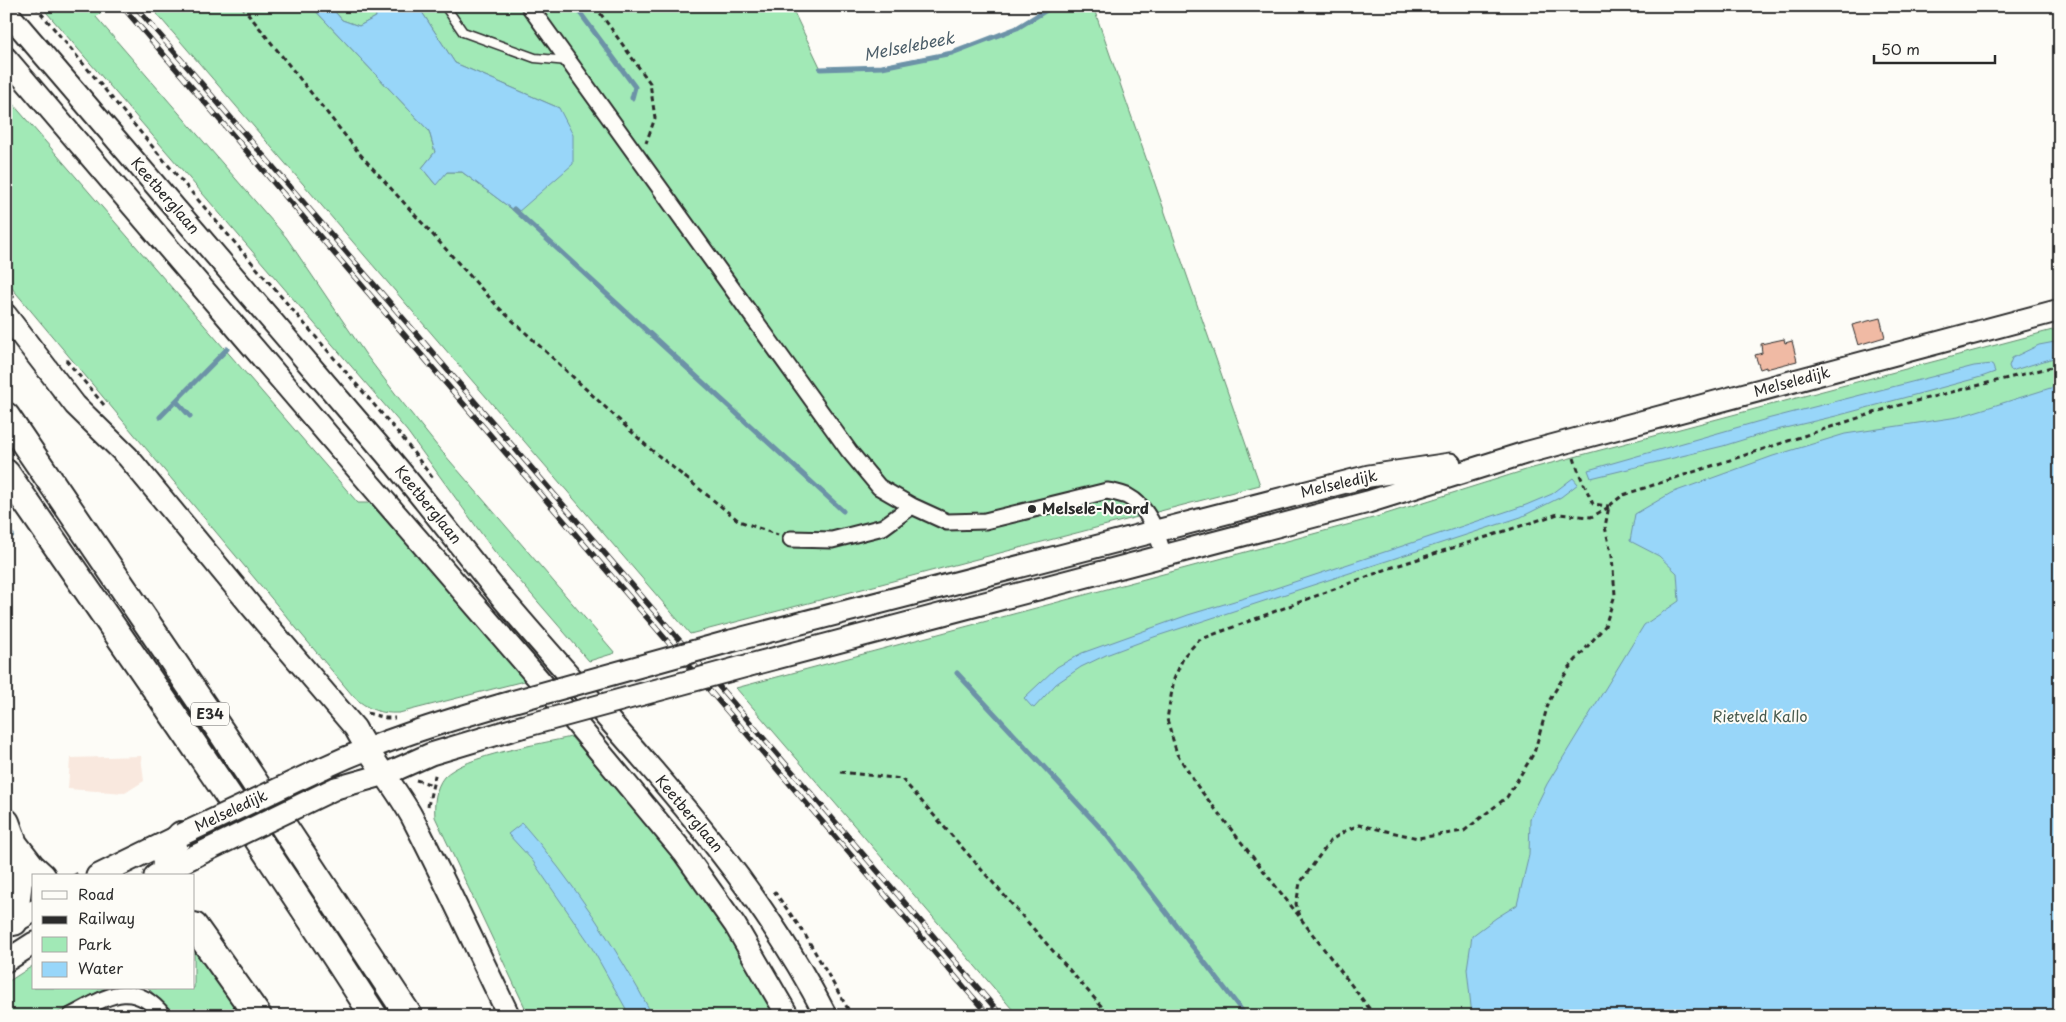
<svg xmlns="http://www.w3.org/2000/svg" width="2066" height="1022" font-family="'Playpen Sans',sans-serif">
<rect width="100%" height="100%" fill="#fdfcf7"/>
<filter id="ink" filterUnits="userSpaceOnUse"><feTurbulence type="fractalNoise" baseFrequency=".02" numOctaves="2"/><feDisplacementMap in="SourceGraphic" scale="10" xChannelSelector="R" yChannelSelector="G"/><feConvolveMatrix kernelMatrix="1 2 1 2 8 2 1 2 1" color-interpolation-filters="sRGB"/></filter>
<g filter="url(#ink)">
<path fill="#f9e8de" d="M141,756l3,25 -19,12 -57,-4 2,-31z"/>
<path fill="#a1e9b6" stroke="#668a70" d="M41,6h66l-11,11 190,220 80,118 32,42 40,50 177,206 -26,8 -95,-110 -87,-120z
M150,6h161l118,125 6,21 -13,16 13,16 12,-12h15l55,41 42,-105 -104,-45 -37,-57h373l30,63 61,-2 70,-14 65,-25 36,-22h40l167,479 -570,149z
M330,6h45l1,11 -17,9 -17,-6z
M6,96l352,407h12l158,177 -129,33c-20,1 -32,-4 -46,-17l-347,-415z
M2060,328v688h-1042l-282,-328 637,-170 156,-49z
M571,737c47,53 95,107 135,165 26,36 47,75 69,114h-246l-94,-199c-1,-13 0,-29 9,-40 21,-22 97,-33 127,-40z
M194,949l47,67h-66l-27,-28h46z
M34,965v23h71l-54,28h-45v-33z"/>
<path fill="#98d6f9" stroke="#6c92a7" d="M311,6h19l12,14 17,6 17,-9 -1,-11h43l37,57 104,45 14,27v29l-56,49 -55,-41h-15l-11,13 -14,-17 13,-16 -6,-21z
M2060,341v15l-49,15 -2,-5 3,-8 27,-13z
M1992,364l3,8 -14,5 -145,39 -68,16 -45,14 -132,32 -3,-8 179,-51 207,-53z
M2060,385v631h-588l-5,-47 5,-33 24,-18 21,-13 12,-50 1,-36 17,-35 97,-159 35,-24 -2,-28 -18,-17 -29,-15 5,-27 36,-21 102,-37 72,-22 113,-17z
M1573,478l5,6 -17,13 -40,20 -367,120 -48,18 -25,12 -25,17 -22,24 -3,-2 -7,-8 33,-31 25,-14 106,-38 73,-22 265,-88 26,-11z
M522,823c51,58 94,124 131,193h-23l-42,-75 -56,-81 -24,-26z"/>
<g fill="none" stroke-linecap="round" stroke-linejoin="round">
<path stroke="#6c92a7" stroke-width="5" d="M575,6l60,81 -3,11
M820,69l62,-2 70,-14 65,-25 36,-22
M514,209l329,302
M177,402l13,14
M160,417l67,-68
M6,540l6,-5
M957,673l148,160 141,183"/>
</g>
<path fill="#f0baa4" stroke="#2b2b2b" d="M1880,318l5,19 -27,8 -6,-20z
M1784,339l1,4 7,-2 5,20 -31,8v-2l-6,2 -5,-14 7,-2 -1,-9z"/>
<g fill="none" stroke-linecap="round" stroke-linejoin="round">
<g stroke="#2b2b2b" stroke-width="11">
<path id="service" d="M445,6l18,26 72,26 33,3"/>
</g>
<g stroke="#2b2b2b" stroke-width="19">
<path id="minor" d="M529,6l320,445 30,36 33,19 35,16 38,-1 122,-30c7,1 14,3 20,5 23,12 30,38 37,60
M791,539l41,1 51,-13 29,-21
M71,1016c36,-19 61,-39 93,0"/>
</g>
<g stroke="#2b2b2b" stroke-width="25">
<path id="secondary" d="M6,11c125,145 250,290 374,436 42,49 82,102 123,152 113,134 242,258 323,417
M6,58l352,412 203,235 123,148 51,72 53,91
M6,315l69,90 53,52 123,149 104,122c16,31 40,58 57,89 34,66 65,133 97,199
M731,641l638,-165 81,-12
M750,665l618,-163 157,-49 535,-143
M323,768c58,-27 116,-45 178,-63
M336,788l50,-14 45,-20 90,-27
M97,876l84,-41
M155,876l40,-20
M6,927l28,-16
M6,961l28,-18"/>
</g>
<g stroke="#2b2b2b" stroke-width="30">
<path id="motorway" d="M6,416l218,320 185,280
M6,473c125,180 250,359 368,543
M6,822l8,22 5,37 -5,41
M14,844l17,22 11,10
M168,876c-7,-16 3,-31 13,-41
M194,926l64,90"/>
</g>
<path stroke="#2b2b2b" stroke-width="3" stroke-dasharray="5 4" stroke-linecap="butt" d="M35,6l127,152 239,278 33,44
M242,6l117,147 139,154 151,141 90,73 39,14
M595,6l55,77 5,35 -9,25
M6,289l8,9
M66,360l38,45
M1574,458l5,15 14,31 16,2
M367,713l19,5h9
M840,772l62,7 208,237
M416,780l17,5
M428,806l8,-35
M73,876l7,-4
M774,891l30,42 48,83
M1299,916l-101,-129 -21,-33 -10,-35 7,-40 10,-23 15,-16 191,-72 168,-54 33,3 18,-10
M1375,1016l-74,-97 -5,-15 4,-21 30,-42 15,-10 14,-6 59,13 46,-7 43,-34 27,-44 15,-52 20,-33 36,-42 10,-31 -3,-39 -7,-29 4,-21 14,-11 269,-88 168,-42"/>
<use href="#service" stroke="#fdfcf7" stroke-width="8"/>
<use href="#minor" stroke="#fdfcf7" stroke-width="15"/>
<use href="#secondary" stroke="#fdfcf7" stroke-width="21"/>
<use href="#motorway" stroke="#fdfcf7" stroke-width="26"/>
<g stroke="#2b2b2b" stroke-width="5.5">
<path id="rail" d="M122,6l867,1010
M135,6l867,1010"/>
</g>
<use href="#rail" stroke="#fdfcf7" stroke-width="4" stroke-dasharray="11" stroke-linecap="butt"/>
<g stroke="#2b2b2b" stroke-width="25" stroke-linecap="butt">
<path id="secondary-bridge" d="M501,705l230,-64
M521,727l229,-62
M181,835l142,-67
M195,856l141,-68"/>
</g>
<use href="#secondary-bridge" stroke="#fdfcf7" stroke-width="21"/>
</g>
</g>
<circle fill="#2b2b2b" stroke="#fdfcf7" stroke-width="2" cx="1032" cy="509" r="5"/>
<g text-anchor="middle" stroke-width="4" stroke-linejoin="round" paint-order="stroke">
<rect fill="#fdfcf7" stroke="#6a6a68" stroke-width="1" x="191" y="702.5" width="38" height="23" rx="4"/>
<g font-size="14" font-weight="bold" fill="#2b2b2b">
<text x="210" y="719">E34</text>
</g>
<g font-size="15" fill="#2b2b2b" stroke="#fdfcf7">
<text transform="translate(165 196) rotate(49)" y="5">Keetberglaan</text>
<text transform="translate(1792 382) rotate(-15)" y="5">Melseledijk</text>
<text transform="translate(1339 484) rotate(-13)" y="5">Melseledijk</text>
<text transform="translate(428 505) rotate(51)" y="5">Keetberglaan</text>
<text transform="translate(231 811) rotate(-25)" y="5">Melseledijk</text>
<text transform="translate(689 814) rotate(50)" y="5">Keetberglaan</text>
</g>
<g font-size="15" font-weight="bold" fill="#2b2b2b" stroke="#fdfcf7" text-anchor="start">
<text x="1042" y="514">Melsele-Noord</text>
</g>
<g font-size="15" fill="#485a4e" stroke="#fdfcf7">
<text x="1760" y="722">Rietveld Kallo</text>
</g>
<g font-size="16" font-style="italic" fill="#4c5e69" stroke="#fdfcf7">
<text transform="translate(909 46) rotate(-11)" y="6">Melselebeek</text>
</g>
</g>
<rect width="2066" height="1022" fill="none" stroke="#fdfcf7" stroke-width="25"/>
<rect x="12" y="12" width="2041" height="997" fill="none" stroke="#2b2b2b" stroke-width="2" filter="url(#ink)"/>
<rect x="32" y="874" width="162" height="115" fill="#fdfcf7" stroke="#a9a8a5"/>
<rect x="42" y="891" width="25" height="8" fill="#fdfcf7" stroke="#a9a8a5"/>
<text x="78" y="900" font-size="15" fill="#2b2b2b">Road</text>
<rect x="42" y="916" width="25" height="8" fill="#2b2b2b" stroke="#a9a8a5"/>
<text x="78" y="924" font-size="15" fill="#2b2b2b">Railway</text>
<rect x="42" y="937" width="25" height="15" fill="#a1e9b6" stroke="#a9a8a5"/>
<text x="78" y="950" font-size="15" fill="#2b2b2b">Park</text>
<rect x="42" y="962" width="25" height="15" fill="#98d6f9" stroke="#a9a8a5"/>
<text x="78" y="974" font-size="15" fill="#2b2b2b">Water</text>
<path d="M1874 55v8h121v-8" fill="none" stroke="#2b2b2b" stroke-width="2.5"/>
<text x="1881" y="55" font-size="15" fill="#2b2b2b" stroke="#fdfcf7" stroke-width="4" paint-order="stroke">50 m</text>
</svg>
